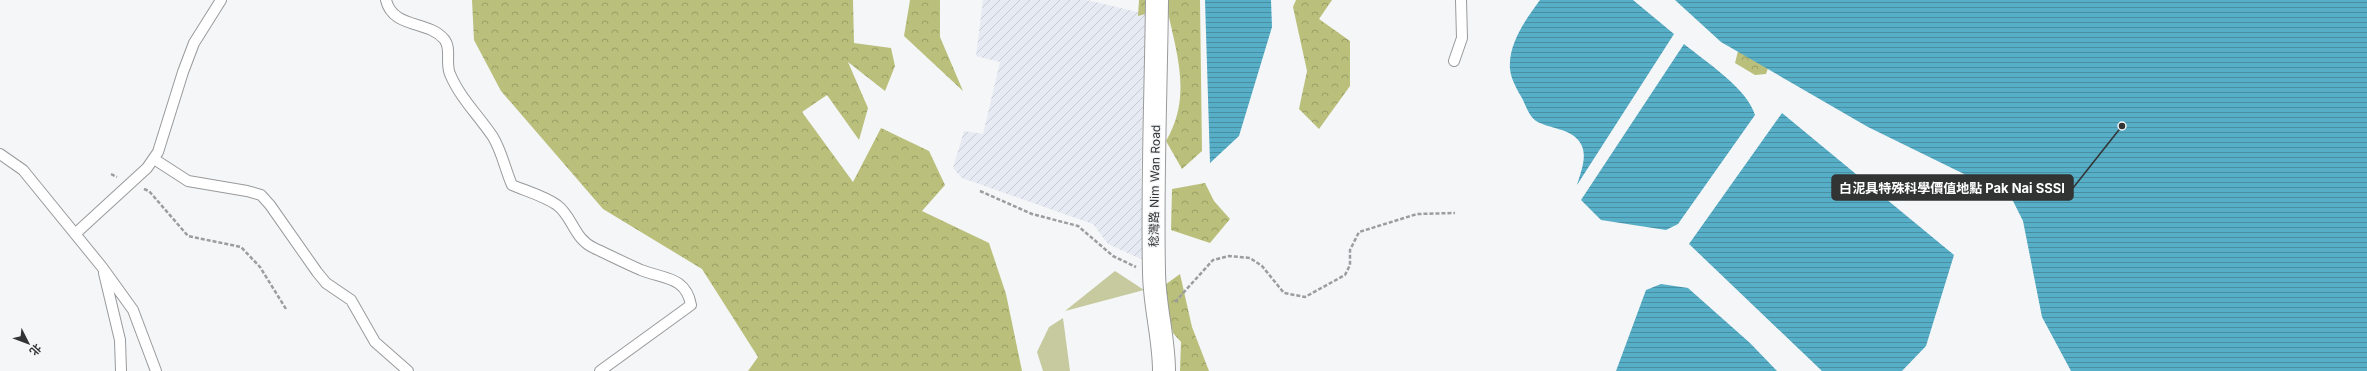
<svg xmlns="http://www.w3.org/2000/svg" width="2367" height="371" font-family="Inter,'Noto Sans SC',sans-serif">
<defs>
<pattern id="industrial-furrows" width="10" height="10" patternUnits="userSpaceOnUse"><rect width="10" height="10" fill="#e6eaf3"/><path d="M-1 1l2-2M0 10L10 0M9 11l2-2" fill="none" stroke="#c6c9d1"/></pattern>
<pattern id="forest-crowns" width="20" height="18" patternUnits="userSpaceOnUse"><rect width="20" height="18" fill="#bac07b"/><path d="M2 6a3 3 0 1 1 6 0M12 15a3 3 0 1 1 6 0" fill="none" stroke="#989d65"/></pattern>
<pattern id="water-rules" width="6" height="5" patternUnits="userSpaceOnUse"><rect width="6" height="5" fill="#57aec7"/><path d="M0 2.5h6" fill="none" stroke="#498ea2"/></pattern>
</defs>
<rect width="100%" height="100%" fill="#f5f6f8"/>
<path fill="url(#industrial-furrows)" d="M983,0h104l59,14 -5,159 2,87 -35,-16 -15,-20 -131,-46 -9,-10 11,-37 19,3 17,-72 -24,-6z"/>
<path fill="#c6ca9e" d="M1115,271l29,19 -79,21z
M1063,318l7,53h-27l-6,-19 12,-25z"/>
<path fill="url(#forest-crowns)" d="M472,0h381l1,43 37,5 4,18 -10,25 -37,-29 20,46 -9,32 -32,-45 -25,17 51,70 28,-54 48,23 16,34 -23,26 67,32 17,51 16,77h-274l10,-14 -56,-88 -99,-60 -102,-118 -27,-51z
M910,0h30v37l23,54 -59,-55z
M1139,0h61l2,151 -20,18 -16,-28c26,-44 11,-86 1,-133l-29,8z
M1296,0h36l-13,19 31,22v45l-31,43 -20,-20 8,-38 -14,-64z
M1740,43l29,22 -3,9 -11,1 -20,-12z
M1205,183l9,18 16,18 -20,24 -39,-13 1,-41z
M1180,274l12,53 17,44h-29l1,-29 -8,-9 -11,-46z"/>
<path fill="url(#water-rules)" d="M1205,0h66l1,27 -33,109 -29,27z
M1540,0h93l41,34 -97,151c4,-14 12,-31 2,-44 -10,-13 -29,-12 -43,-20 -6,-4 -10,-14 -13,-21 -5,-9 -12,-20 -13,-31 -2,-25 16,-50 30,-69z
M1675,0h692v371h-296l-29,-54 -19,-96 -12,-24 -143,-70 -147,-85z
M1684,44c22,18 63,44 71,71l-77,109 -12,6 -65,-10 -20,-20z
M1782,113l172,142 -28,91 -24,25h-80l-133,-127z
M1661,284l27,4 62,55 27,28h-161l30,-81z"/>
<g fill="none" stroke-linecap="round" stroke-linejoin="round">
<g stroke="#999a9b" stroke-width="12">
<path id="service" d="M386,0c7,29 42,20 58,39 8,9 1,24 6,35 10,24 29,42 43,63 9,15 12,32 19,48 14,6 32,11 45,20 16,12 17,34 37,43 15,7 31,15 47,22 22,9 45,6 50,35l-91,66
M1454,61l8,-23 -1,-38
M0,154l23,16 79,97 31,43 23,61
M154,159l34,22 59,10 14,4 9,10 47,67 9,11 25,17 24,42 33,29
M75,234l72,-66 11,-16 25,-80 11,-29 27,-43
M104,273l16,67 1,31"/>
</g>
<g stroke="#999a9b" stroke-width="24">
<path id="tertiary" d="M1157,0c-1,90 -5,181 -3,271 0,34 10,66 10,100"/>
</g>
<path stroke="#9c9d9e" stroke-width="2.5" stroke-dasharray="4 2" stroke-linecap="butt" d="M111,174l6,3
M144,189l5,2 39,45 53,11 19,20 26,42
M980,191l52,23 46,12 35,30 23,11
M1175,302l38,-42 16,-4 21,2 12,8 22,27 21,4 40,-22 5,-10v-15l9,-18 58,-18 38,-1"/>
<use href="#service" stroke="#fff" stroke-width="10"/>
<use href="#tertiary" stroke="#fff" stroke-width="22"/>
</g>
<g text-anchor="middle" stroke-width="3" stroke-linejoin="round" paint-order="stroke">
<g font-size="12" fill="#323333" stroke="#f5f6f8">
<text transform="translate(1155 186) rotate(-89)" y="4">稔灣路 Nim Wan Road</text>
</g>
</g>
<path fill="none" stroke="#323333" stroke-width="1.5" d="M2122 126L2073 188"/>
<circle fill="#323333" stroke="#f5f6f8" stroke-width="1.5" cx="2122" cy="126" r="4"/>
<rect fill="#323333" stroke="#323333" stroke-width="1.5" x="1832" y="175" width="241" height="25" rx="4"/>
<g font-size="13" text-anchor="middle" font-weight="bold" fill="#fff">
<text x="1952" y="193">白泥具特殊科學價值地點 Pak Nai SSSI</text>
</g>
<g transform="translate(28 343) rotate(132)" stroke="#f5f6f8" stroke-width="3" paint-order="stroke">
<path d="M0-3L7 15L0 10L-7 15Z" fill="#323333"/>
<text y="-6" font-size="11" font-weight="bold" text-anchor="middle" fill="#323333">北</text>
</g>
</svg>
